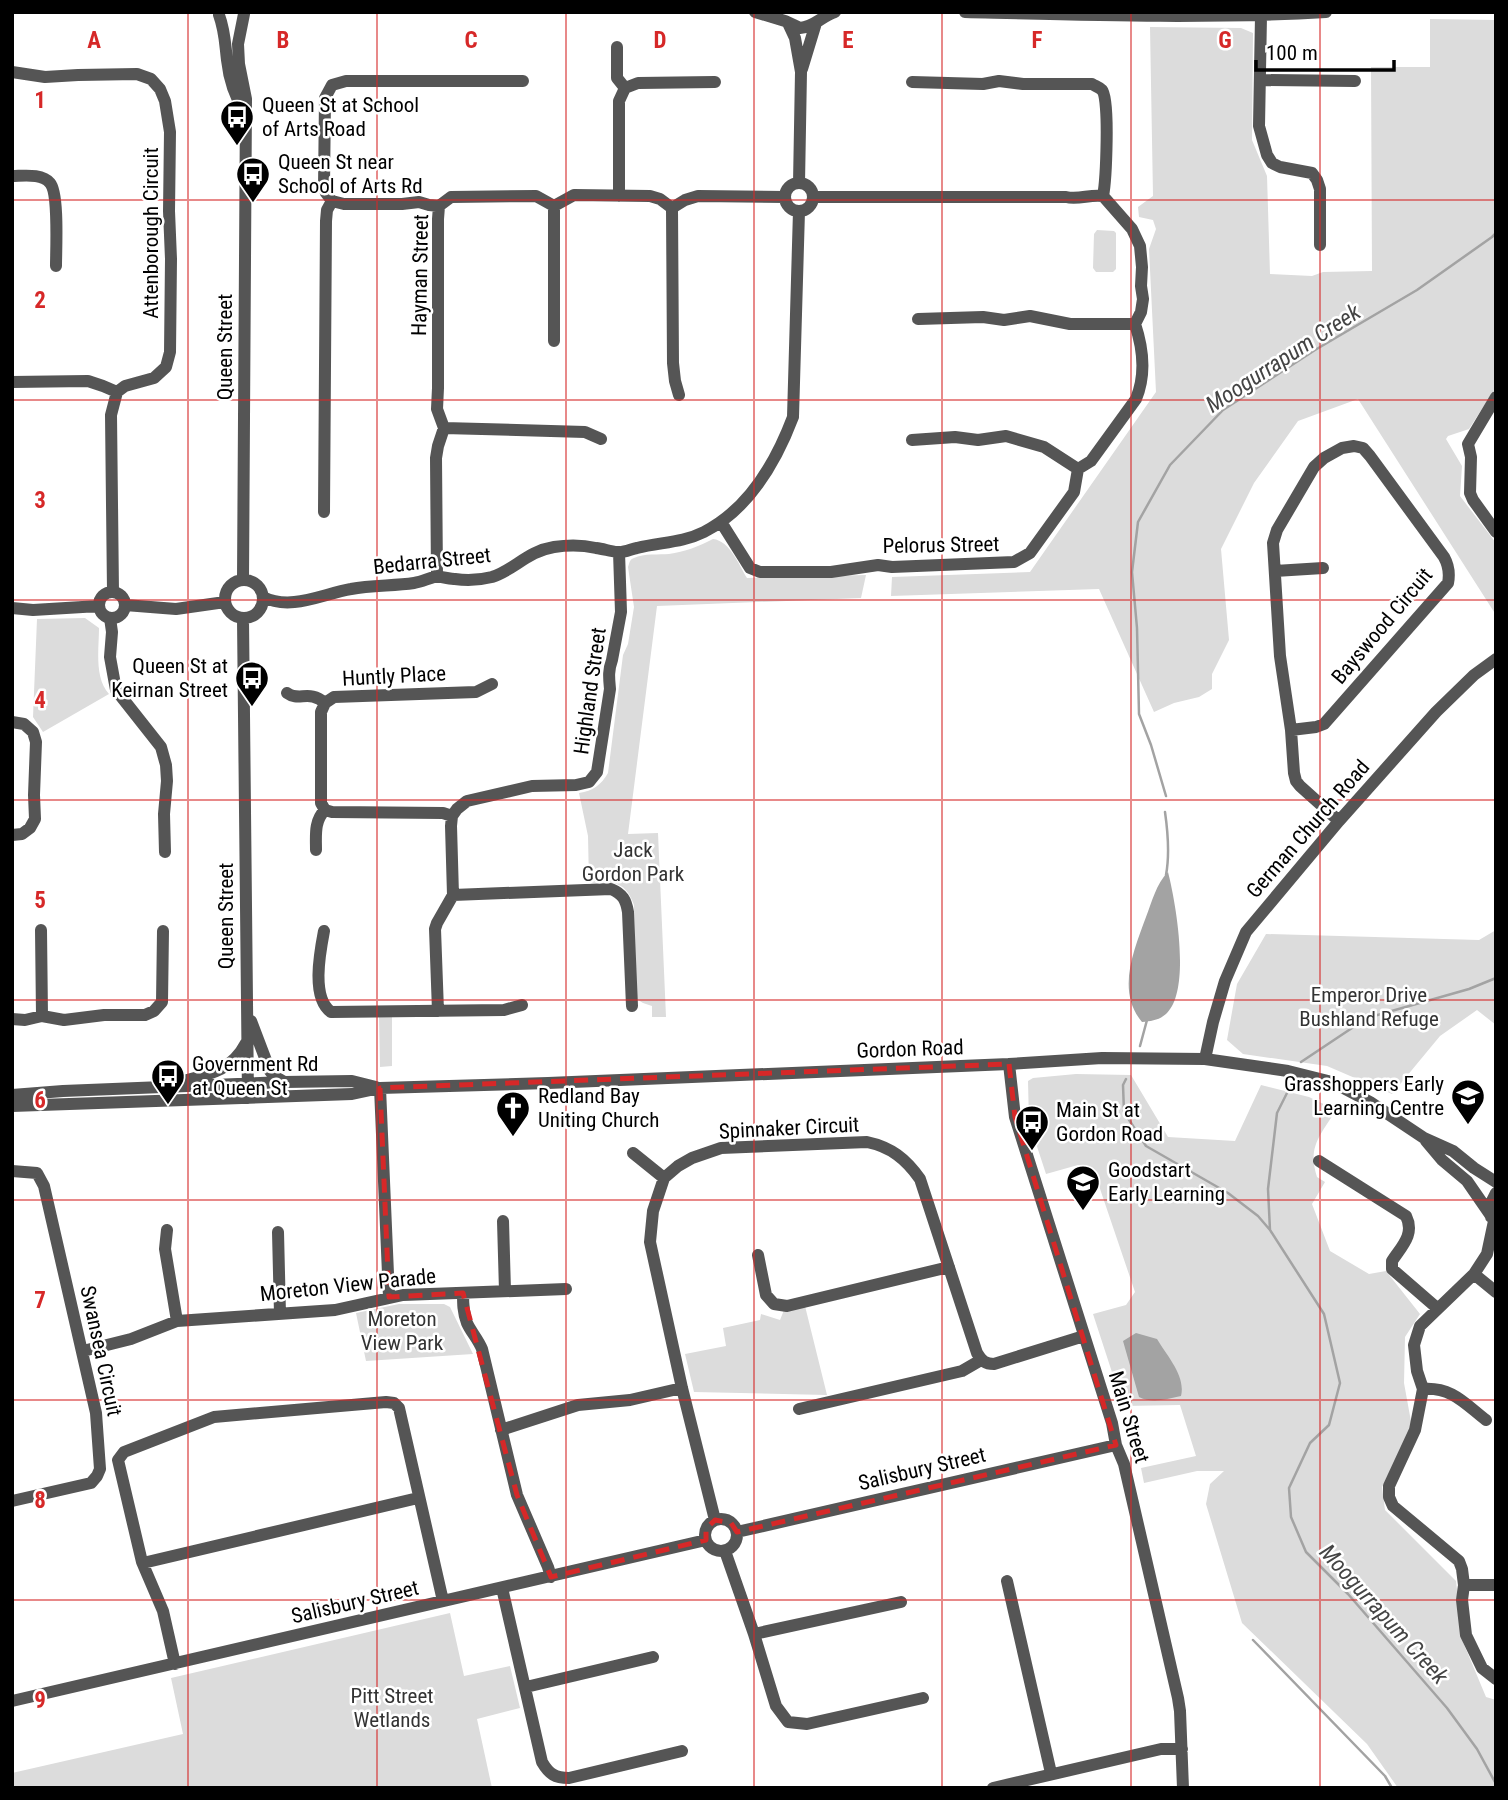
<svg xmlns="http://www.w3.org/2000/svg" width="1508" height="1800" font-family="'Roboto Condensed',sans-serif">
<rect width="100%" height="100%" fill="#fff"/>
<path fill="#dcdcdc" d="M1430,19l66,1v367l-27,42 -21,7 -2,3 16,27 -2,30 36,47v72l-138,-216 -60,22 -44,62 -33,66 8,91 -17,34v15l-13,8 -25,6 -20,9 -55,-123 -208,7 1,-19 138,-5 126,-180 -7,-143 7,-20 -3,-9 -14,-3 -1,-10 15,-11 -3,-169 91,1 12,5 -1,107 15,36 3,98 42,2 11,-4 49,-1 -1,-204h59z
M1097,230l17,1 2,2v36l-3,3h-17l-3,-4 1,-34z
M713,539c17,2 26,26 34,39l119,-3 -5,23 -204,8 -29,228 30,-1 8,184h-14v-11l-9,-3 -8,-5 -1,-93c-9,-25 -21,-23 -45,-22l-1,-47 -9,-43c14,-2 22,-8 29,-20l15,-118 5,-11 6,-37 -6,-40c2,-5 1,-7 6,-9 10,-5 25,-3 35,-4 15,-2 31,-8 44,-15z
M85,618l14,10c0,21 -5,49 10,66l-66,38 -10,-15 4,-98z
M1496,930v95l-19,-15 -37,26 -48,58 -65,-28 -84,-12 -16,-14 10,-56 29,-50 213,6z
M379,1016h13v50l-12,1z
M1076,1074l55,1 37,62 67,4 26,-56 48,12 27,13c-15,25 -29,36 -19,67l8,5 -13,22 18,47 39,23 17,-3 34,43 -15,23 -1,46 8,44 -30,60 3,23 71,71 7,61 23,55 10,3v88h-98l-31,-44 -125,-121 -36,-119 4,-20 14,-13h-27l-53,12 -3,-15 55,-12 -16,-51 -57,1 -30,-92 33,-9 9,-13 -39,-115 -18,-12 -32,9 -17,-52 -1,-41 5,-3z
M399,1304h45l6,3 23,47 -107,7 -10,-48z
M805,1306l22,89 -133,-3 -9,-38 41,-8 -3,-18 37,-8 1,-6 19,6 4,-10z
M450,1613l14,63 46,-10 10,42 -43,11 15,69h-480v-15l171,-39 -12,-56z"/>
<path fill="#a3a3a3" d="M1168,872c8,31 23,117 -1,141 -7,7 -15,8 -25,9 -26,-31 -8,-72 4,-105 6,-15 10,-33 22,-45z
M1136,1333l21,6c10,17 29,37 24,57 -15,3 -28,8 -42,1l-16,-56z"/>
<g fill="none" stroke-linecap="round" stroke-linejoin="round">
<path stroke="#a3a3a3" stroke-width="2.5" d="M1166,796l-15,-51 -12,-31 -2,-86 -5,-56 6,-50 32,-57 53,-55 92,-60 102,-60 75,-53 4,-4
M1165,812c3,21 5,42 1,63
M1140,1046l7,-26
M1301,1062l66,-44 102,-29 27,-11
M1126,1079l-3,6 1,27 22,34 82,47 30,23 12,14 54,84 16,69 -11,42 -19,18 -21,45 2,29 15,35 42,42 99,114 30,41 19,35
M1270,1230l-2,-41 9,-76 10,-20
M1253,1640l132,136 7,12"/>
<path stroke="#555" stroke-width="12" d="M755,12l30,9 15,7c14,-1 22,-12 35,-16
M965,12c120,3 241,7 361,0
M219,15c6,16 6,29 8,45 2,19 8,37 18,53
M1261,16l-2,110 8,29 5,8 8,4 32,6 5,7 3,9v56
M788,23l7,15 6,34 -2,111
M617,47v31l8,10
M802,69l14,-46
M12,72l33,5 33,-2 59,-1 14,5 9,10 5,12 5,31 -1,79 2,48 -1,93 -4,15 -12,11 -29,8 -8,6 -14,-6 -15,-5 -76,1
M1260,80l95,1
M912,82l71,2 16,-3 24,3h69c3,2 7,3 10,6 8,9 4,91 1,106
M12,176c11,0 30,-3 38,7 9,10 6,67 6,83
M785 197a14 14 0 1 1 28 0a14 14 0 1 1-28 0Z
M619,196v-95l6,-13 13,-5 77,-1
M439,206l-10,-1 -10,-3 -17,2h-58l-12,-3 -6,-8 -2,-6 1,-89 7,-13 14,-4h177
M672,208l1,155 2,18 4,14
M918,319l65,-2 21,3 26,-4 40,8h65
M554,341v-135
M1496,397l-28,47 3,13 -1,36 3,7 23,32
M444,428l141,4 16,7
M912,440l43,-3 23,3 28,-4 38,11 34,22
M324,512l2,-291 1,-11 5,-9
M721,522l29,46 10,4h71l47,-7 14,2 122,-5 16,-9 44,-61 4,-23 13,-8 45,-62c10,-24 7,-51 -1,-75l6,-12 2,-13 -2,-13 1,-19 -2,-21 -8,-17 -29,-33c-13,-2 -24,4 -37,1h-253
M1275,571l48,-3
M437,577l-1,-119 2,-12 6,-18 -7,-19 1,-21v-169l1,-13 12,-9 85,-1 18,10 20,-11 76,1 10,3 12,9 13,-8 13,-4 87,1
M225 599a19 19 0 1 1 38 0a19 19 0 1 1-38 0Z
M243,580l3,-481 -7,-35 -1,-20 6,-30
M99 605a13 13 0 1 1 26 0a13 13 0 1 1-26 0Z
M113,592l-2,-177 6,-23
M263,597c28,14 59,-3 88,-8 20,-4 42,-3 63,-6 7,-1 13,-4 20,-6 7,-1 15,2 21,2 13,2 25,1 37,-2 22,-7 36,-26 62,-30 13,-2 29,-2 42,1 7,1 14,3 21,4 7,1 14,-3 20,-4 24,-6 45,-5 67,-16 45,-23 72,-70 89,-115l6,-206
M125,605l51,4 49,-7
M12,608l21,2 66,-4
M110,618l2,14 -2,25 6,33 45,57 5,18 1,16 -3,33 1,38
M243,619l5,479
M287,693c12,9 22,-4 38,10
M12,722l12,2 9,8 3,10 -2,53 1,24 -5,9 -8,6 -10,1
M1291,730l25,-3 8,-3 124,-141c2,-10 1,-17 -4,-26l-74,-101 -7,-8 -9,-2 -12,2 -18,10 -10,9 -37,63 -4,13 7,113 11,74 3,43 2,8 4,5 39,35
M452,816l-9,-3 -111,-1 -7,-2 -4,-7v-91l4,-9 9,-6 142,-5 16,-8
M316,850c0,-15 -2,-29 9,-40
M453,895l158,-6c12,5 15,11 17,23l4,94
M41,930l1,86
M324,931c-4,21 -13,67 7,81l173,-2 18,-5
M438,1011l-3,-82 2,-6 16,-28 -2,-69 1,-10 5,-7 10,-8 65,-15 44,-1 13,-3 8,-10 13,-83c-1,-11 -2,-18 2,-29l9,-48 -2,-60
M12,1019l13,1 17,-4 22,4 40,-5h41l9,-4 8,-9 1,-71
M251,1021l19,50 4,5 10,6
M1205,1059l8,-37 12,-41 21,-49 93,-111 97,-109 38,-37 22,-16
M1009,1064l6,53 97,306 4,22 8,19 54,234 2,13 3,77
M183,1081c28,-7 49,-11 63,-38
M380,1088l9,209
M12,1095l51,-4 221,-9 68,-1 24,6
M12,1106l340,-12 28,-6 168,-5 461,-19 93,-6 103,1 83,12 44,11 38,20 54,36 29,13 21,17 22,14
M1426,1141l16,19 25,21 29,42
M633,1153l31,25
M1319,1161l87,55c9,18 -4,30 -14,45v8l45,39
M12,1171l25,2 7,13 52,227 4,56 -3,7 -6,7 -79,18
M1491,1217l-1,-12 6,-12
M503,1221l2,70
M1494,1221l-7,33 -13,20 -54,52 -6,19 3,26 6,18 -8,41 -26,56v11l4,9 66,55 3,8 2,16h32
M167,1230l-2,19 12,72
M278,1232l2,82
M758,1255l8,40 8,9 13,2 162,-39
M1474,1274l22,18
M463,1293c0,10 0,20 4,30 4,9 11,16 15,26l35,146 31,72 3,10
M83,1351l48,-12 46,-18 158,-11 68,-15 163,-6
M1423,1389c29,-2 41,14 63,31
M799,1409l163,-38 19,-11
M501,1430l77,-25 52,-5 52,-12
M705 1535a16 16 0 1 1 32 0a16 16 0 1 1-32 0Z
M715,1520l-33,-132 -32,-146 3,-31 11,-33 14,-12 14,-8 29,-10 146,-6c24,5 39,17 53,37l57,174c5,8 8,11 17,11l90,-28
M737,1532l379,-87
M725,1551l29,83 22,72 12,16 19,2 116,-26
M143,1563l275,-65
M1007,1581l44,192
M1464,1585l-2,15 4,35 16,33 14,11
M502,1588l40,174c7,12 13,16 27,16l113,-27
M754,1634l147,-32
M175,1664l-12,-53 -21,-49 -24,-102 6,-8 90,-35 172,-15 8,1 5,5 44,193
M526,1687l127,-30
M12,1701l694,-161
M993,1788l168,-39h21"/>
</g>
<path fill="none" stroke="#d62828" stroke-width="5" stroke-dasharray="14 9" stroke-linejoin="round" d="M1009,1064l6,53 101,328 -379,87 -6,-9 -16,-3 -9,9v11l-155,37 -34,-82 -54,-202 -74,4 -9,-209z"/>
<path fill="none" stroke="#d62828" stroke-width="2" stroke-opacity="0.55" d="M188,12v1776M377,12v1776M566,12v1776M754,12v1776M942,12v1776M1131,12v1776M1320,12v1776M12,200h1484M12,400h1484M12,600h1484M12,800h1484M12,1000h1484M12,1200h1484M12,1400h1484M12,1600h1484"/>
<defs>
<g id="bus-pin" transform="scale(1.75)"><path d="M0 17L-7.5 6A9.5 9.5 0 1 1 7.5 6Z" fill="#000" stroke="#fff"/><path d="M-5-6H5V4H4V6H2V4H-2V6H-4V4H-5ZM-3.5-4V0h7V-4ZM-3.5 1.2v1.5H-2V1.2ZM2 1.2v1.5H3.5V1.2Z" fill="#fff"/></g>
<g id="school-pin" transform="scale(1.75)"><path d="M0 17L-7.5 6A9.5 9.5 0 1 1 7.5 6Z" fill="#000" stroke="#fff"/><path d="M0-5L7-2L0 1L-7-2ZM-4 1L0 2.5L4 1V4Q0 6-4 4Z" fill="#fff"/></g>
<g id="church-pin" transform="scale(1.75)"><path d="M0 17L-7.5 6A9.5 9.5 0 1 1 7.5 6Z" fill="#000" stroke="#fff"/><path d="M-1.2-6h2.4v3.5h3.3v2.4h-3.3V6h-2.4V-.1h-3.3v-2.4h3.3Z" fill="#fff"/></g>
</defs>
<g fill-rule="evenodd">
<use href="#bus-pin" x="237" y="117"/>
<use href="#bus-pin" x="253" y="174"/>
<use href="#bus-pin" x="252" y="678"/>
<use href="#bus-pin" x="168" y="1076"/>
<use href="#school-pin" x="1468" y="1096"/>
<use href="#church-pin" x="513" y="1108"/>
<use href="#bus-pin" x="1032" y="1122"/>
<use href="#school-pin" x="1083" y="1182"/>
</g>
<g text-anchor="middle" stroke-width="5" stroke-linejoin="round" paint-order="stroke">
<g font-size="21" fill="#000" stroke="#fff" text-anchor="start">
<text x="262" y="112">Queen St at School<tspan x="262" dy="24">of Arts Road</tspan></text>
<text x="278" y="169">Queen St near<tspan x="278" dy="24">School of Arts Rd</tspan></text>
<text x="228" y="673" text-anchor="end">Queen St at<tspan x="228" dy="24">Keirnan Street</tspan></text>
<text x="192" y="1071">Government Rd<tspan x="192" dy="24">at Queen St</tspan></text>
<text x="1444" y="1091" text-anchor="end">Grasshoppers Early<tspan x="1444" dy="24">Learning Centre</tspan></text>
<text x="538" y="1103">Redland Bay<tspan x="538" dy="24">Uniting Church</tspan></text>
<text x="1056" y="1117">Main St at<tspan x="1056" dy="24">Gordon Road</tspan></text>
<text x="1108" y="1177">Goodstart<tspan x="1108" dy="24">Early Learning</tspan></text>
</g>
<g font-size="21" fill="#000" stroke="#fff">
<text transform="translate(151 233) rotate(-90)" y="7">Attenborough Circuit</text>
<text transform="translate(420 275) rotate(-89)" y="7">Hayman Street</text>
<text transform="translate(225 347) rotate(-90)" y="7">Queen Street</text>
<text transform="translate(941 545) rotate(-1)" y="7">Pelorus Street</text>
<text transform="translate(432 561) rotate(-6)" y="7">Bedarra Street</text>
<text transform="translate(1382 626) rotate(-50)" y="7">Bayswood Circuit</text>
<text transform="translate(394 676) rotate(-3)" y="7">Huntly Place</text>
<text transform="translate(590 691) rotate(-82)" y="7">Highland Street</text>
<text transform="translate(1308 829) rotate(-49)" y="7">German Church Road</text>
<text transform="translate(226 916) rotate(-90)" y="7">Queen Street</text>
<text transform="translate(910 1049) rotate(-2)" y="7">Gordon Road</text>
<text transform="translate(789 1128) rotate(-3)" y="7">Spinnaker Circuit</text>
<text transform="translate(348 1285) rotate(-6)" y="7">Moreton View Parade</text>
<text transform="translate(101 1351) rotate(78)" y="7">Swansea Circuit</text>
<text transform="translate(1129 1417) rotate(73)" y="7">Main Street</text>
<text transform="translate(922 1469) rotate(-13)" y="7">Salisbury Street</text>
<text transform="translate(355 1602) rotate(-13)" y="7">Salisbury Street</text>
</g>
<g font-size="21" fill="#333" stroke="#fff">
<text x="633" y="857">Jack<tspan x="633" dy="24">Gordon Park</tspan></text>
<text x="1369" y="1002">Emperor Drive<tspan x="1369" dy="24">Bushland Refuge</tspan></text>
<text x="402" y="1326">Moreton<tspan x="402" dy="24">View Park</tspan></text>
<text x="392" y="1703">Pitt Street<tspan x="392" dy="24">Wetlands</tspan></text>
</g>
<g font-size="23" font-style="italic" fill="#444" stroke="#fff">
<text transform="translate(1283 358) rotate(-33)" y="8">Moogurrapum Creek</text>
<text transform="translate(1384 1614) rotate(48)" y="8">Moogurrapum Creek</text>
</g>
</g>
<g font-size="23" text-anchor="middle" font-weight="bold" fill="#d62828" stroke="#fff" stroke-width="5" stroke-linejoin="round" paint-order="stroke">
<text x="94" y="48">A</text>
<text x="283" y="48">B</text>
<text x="471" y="48">C</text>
<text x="660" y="48">D</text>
<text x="848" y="48">E</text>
<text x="1037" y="48">F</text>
<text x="1225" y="48">G</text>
<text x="40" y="108">1</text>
<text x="40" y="308">2</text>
<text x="40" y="508">3</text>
<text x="40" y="708">4</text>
<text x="40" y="908">5</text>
<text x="40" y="1108">6</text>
<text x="40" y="1308">7</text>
<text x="40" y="1508">8</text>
<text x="40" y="1708">9</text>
</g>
<rect width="1508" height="1800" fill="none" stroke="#000000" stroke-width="28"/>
<path d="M1256 60v10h138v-10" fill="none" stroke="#000000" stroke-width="3.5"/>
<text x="1266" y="60" font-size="21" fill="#000000" stroke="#ffffff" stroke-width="5" paint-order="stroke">100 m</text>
</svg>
